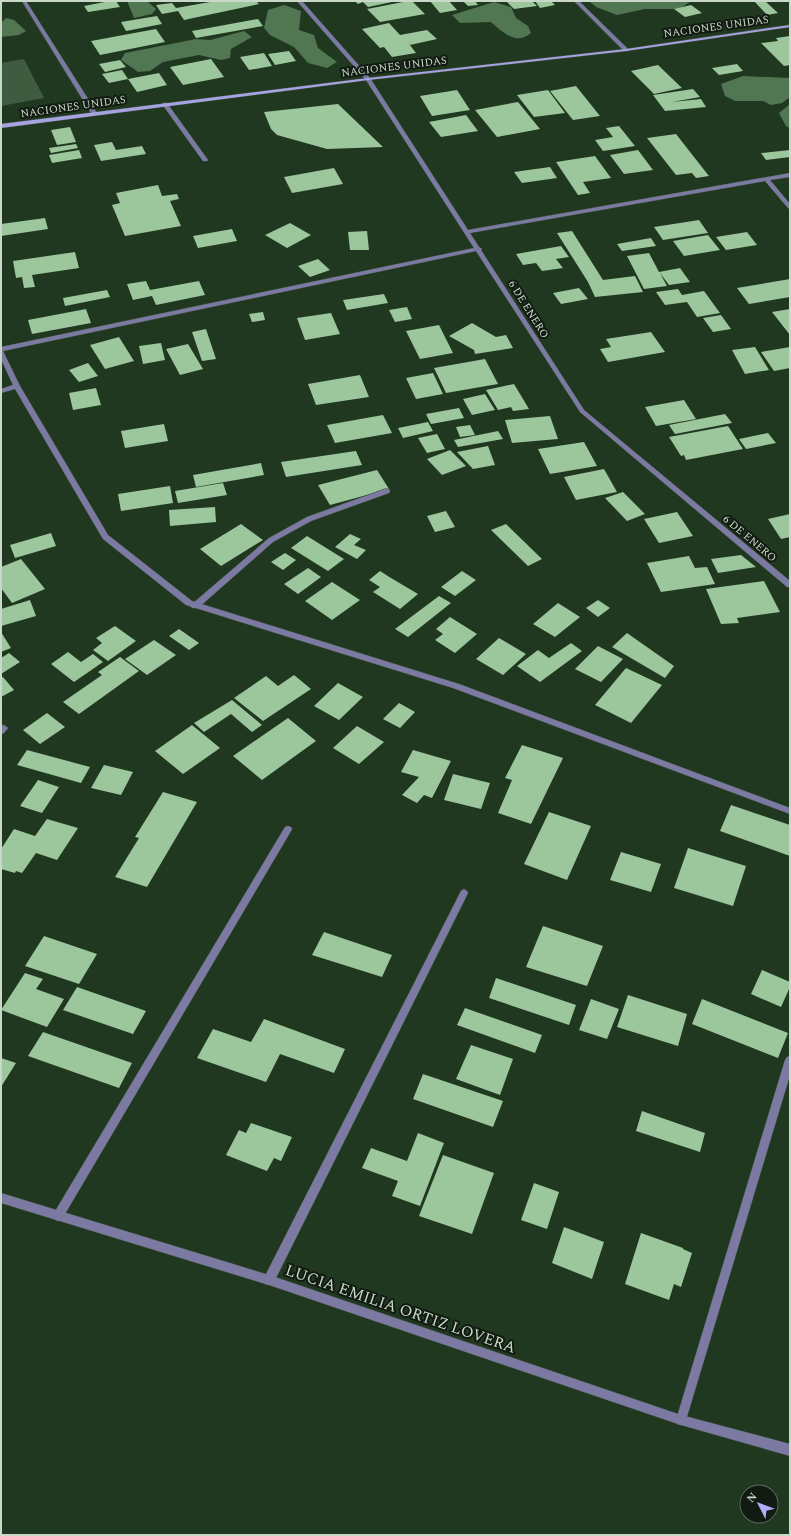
<svg xmlns="http://www.w3.org/2000/svg" width="791" height="1536" font-family="Spectral,serif">
<rect width="100%" height="100%" fill="#203720"/>
<path fill="#405c40" d="M24,59l20,39 -43,8v-43z"/>
<path fill="#507751" d="M127,1h20l9,8 -4,5 -18,4z
M589,1h102l-10,7 -7,1h-29l-28,6 -21,-8z
M494,2l17,5 5,11 12,8 3,7c-16,13 -28,-1 -40,-11l-31,1 -8,-8z
M284,5l17,6 -2,19 15,5 4,13 19,14 -10,6 -19,-5 -14,-16 -24,-12 -6,-7 4,-18z
M6,18l8,2 12,11 -7,4 -18,2v-14z
M244,31l8,6 -21,12 -1,9 -9,2 -22,-5 -36,7 -13,9 -12,1 -17,-12 4,-7 71,-14 14,1z
M743,76l47,2v19l-8,6 -11,2 -8,-4h-28l-10,-5 -4,-12z
M790,104v24l-4,-2 -7,-13z"/>
<path fill="#9cc69c" d="M110,1h6l4,6 -32,5 -4,-6z
M209,1h47l3,3 -75,16 -6,-9 -16,3 -6,-9 16,-2 4,5 34,-6z
M355,1h37v1l-24,5 -5,-5 -5,2z
M408,1h4l13,13 -45,8 -13,-13z
M430,1h19l8,9 -17,3z
M463,1h12l3,4 -10,1z
M506,1h26l5,5 -23,3z
M535,1h16l4,4 -15,3z
M754,1h11l13,12 -11,2z
M691,5l11,8 -17,4 -11,-8z
M157,16l5,8 -36,7 -5,-9z
M258,19l5,7 -67,12 -4,-7z
M389,23l11,12 27,-5 10,9 -27,6 -4,-5 10,13 -24,4 -8,-10 -4,1 -18,-19z
M156,29l9,13 -65,13 -9,-14z
M790,36v29l-6,1 -23,-23 17,-2 -2,-3z
M289,51l7,10 -21,4 -7,-11z
M264,53l8,13 -23,4 -9,-13z
M211,59l13,18 -41,8 -13,-18z
M120,60l6,7 -21,5 -6,-8z
M737,64l6,7 -24,4 -7,-7z
M658,65l24,23 -28,6 -23,-23z
M122,70l6,9 -19,4 -7,-9z
M159,73l8,12 -30,7 -9,-13z
M576,86l24,30 -27,4 -23,-29z
M693,89l7,8 -28,5 29,-3 5,8 -41,4 -12,-16z
M457,90l13,20 -38,6 -12,-20z
M548,90l17,23 -31,4 -17,-22z
M518,102l22,27 -43,8 -22,-27z
M338,104l45,43 -56,2 -50,-14 -6,-6 -7,-17z
M466,115l12,16 -37,6 -12,-15z
M619,126l16,20 -32,5 -8,-11 18,-3 -7,-9z
M70,127l6,15 -19,3 -6,-15z
M676,134l29,37 4,5 -13,2 -4,-5 -16,2 -29,-37z
M112,142l4,8 26,-4 4,8 -45,7 -7,-16z
M76,144l2,4 -27,5 -2,-5z
M79,150l3,8 -30,5 -3,-8z
M638,150l15,20 -29,4 -14,-19z
M790,150v7l-24,3 -5,-7z
M595,156l16,22 -28,4 7,11 -12,2 -22,-33z
M550,167l7,11 -35,5 -8,-11z
M334,168l9,16 -51,9 -8,-16z
M158,185l4,11 15,-2 2,5 -9,2 11,25 -56,10 -13,-31 8,-2 -4,-10z
M45,218l3,11 -47,7v-12z
M699,220l9,13 -45,7 -9,-13z
M290,223l21,12 -24,13 -22,-13z
M232,229l5,12 -39,7 -5,-12z
M367,231l2,19h-19l-2,-18z
M572,231l31,49 32,-4 8,16 -48,5 -7,-15 -31,-49z
M747,232l10,13 -31,5 -10,-13z
M708,235l12,15 -36,6 -11,-15z
M651,238l5,8 -34,5 -5,-7z
M561,246l8,11 -13,2 7,9 -21,3 -6,-8 -13,2 -7,-11z
M75,252l4,16 -47,7 3,12 -11,1 -2,-11 -6,1 -3,-17z
M649,253l10,19 21,-4 10,14 -21,3 -9,-12 7,13 -23,3 -17,-33z
M318,259l12,11 -20,7 -12,-11z
M790,279v18l-41,7 -12,-16z
M146,281l4,9 49,-9 6,14 -49,10 -4,-9 -19,4 -6,-16z
M579,288l9,11 -27,5 -8,-11z
M678,289l4,6 22,-4 16,22 -23,4 -10,-15 -22,3 -9,-13z
M107,290l3,7 -45,9 -2,-8z
M384,294l4,9 -41,7 -4,-10z
M407,307l5,12 -17,3 -6,-12z
M86,309l5,14 -59,11 -4,-14z
M790,309v26l-18,-23z
M263,312l2,8 -13,2 -3,-8z
M331,313l9,21 -35,6 -8,-22z
M721,315l10,14 -18,3 -10,-14z
M472,323l24,14 10,-2 7,13 -38,6 -1,-4 -25,-14z
M439,325l14,28 -33,6 -14,-28z
M206,329l10,30 -14,2 -10,-29z
M651,332l14,20 -57,10 -8,-13 11,-2 -5,-8z
M119,337l15,24 -29,8 -15,-24z
M161,343l4,17 -22,4 -4,-18z
M188,344l15,25 -23,6 -14,-26z
M755,347l14,23 -24,4 -13,-24z
M790,347v21l-16,3 -13,-19z
M485,359l13,25 -52,9 -12,-25z
M88,363l10,13 -19,6 -10,-12z
M433,373l10,21 -27,5 -10,-21z
M360,375l9,22 -53,8 -8,-21z
M514,384l15,25 -16,2 -2,-4 -13,3 -12,-20z
M96,388l5,17 -28,5 -4,-17z
M485,394l10,16 -23,5 -9,-16z
M684,400l12,19 -40,7 -11,-19z
M459,408l5,10 -33,6 -5,-10z
M725,414l7,9 -57,11 -6,-9z
M383,415l9,18 -57,10 -8,-18z
M550,416l8,23 -46,4 -7,-23z
M428,422l5,9 -30,7 -5,-10z
M164,424l4,17 -43,7 -4,-17z
M470,425l5,10 -15,2 -4,-10z
M728,426l15,23 -57,11 -2,-5 -3,1 -12,-19z
M498,431l5,8 -45,8 -4,-7z
M768,433l8,10 -30,6 -7,-10z
M437,434l8,15 -18,4 -9,-15z
M584,442l13,24 -47,8 -12,-25z
M488,446l7,19 -22,4 -16,-17z
M450,450l16,16 -24,9 -15,-16z
M356,451l6,14 -76,12 -5,-15z
M261,463l3,12 -68,12 -3,-12z
M604,469l13,23 -41,8 -12,-23z
M377,470l12,19 -59,16 -12,-20z
M223,483l4,12 -49,8 -3,-12z
M170,486l3,17 -52,8 -3,-17z
M623,492l22,22 -18,7 -22,-23z
M215,507l1,15 -46,4 -1,-16z
M446,511l9,16 -20,5 -8,-16z
M677,512l16,24 -34,7 -15,-24z
M790,514v23l-9,2 -13,-20z
M241,524l22,16 -42,26 -21,-17z
M506,524l36,35 -14,7 -37,-36z
M51,533l5,13 -41,12 -5,-13z
M350,534l11,5 -7,6 12,5 -9,9 -22,-12z
M307,536l37,23 -16,12 -37,-23z
M285,553l11,7 -13,10 -12,-8z
M741,555l15,12 -38,6 -7,-14z
M689,556l6,12 12,-1 8,17 -54,8 -14,-29z
M21,559l24,30 -33,14 -11,-15v-21z
M308,568l13,9 -23,17 -14,-10z
M380,571l11,7 27,16 -18,15 -27,-17 7,-5 -11,-7z
M462,571l14,9 -21,16 -14,-9z
M764,581l16,31 -43,6 2,5 -18,1 -15,-35z
M332,582l28,18 -28,20 -27,-19z
M439,596l12,7 -43,34 -13,-8z
M30,600l6,16 -35,10v-17z
M598,600l12,8 -12,9 -12,-9z
M558,603l22,14 -25,20 -22,-13z
M450,617l27,17 -22,19 -20,-13 8,-6 -7,-5z
M115,626l21,15 -28,20 -15,-11 9,-7 -6,-5z
M179,629l20,14 -10,7 -20,-14z
M1,632l10,16 -10,4z
M627,633l47,33 -9,12 -53,-31z
M499,638l27,16 -23,21 -27,-16z
M154,640l22,15 -29,20 -22,-16z
M571,643l11,8 -42,31 -23,-16 21,-16 11,8z
M598,646l25,13 -22,23 -26,-13z
M68,652l13,10 12,-8 10,8 -29,20 -23,-18z
M9,653l11,9 -19,12v-16z
M120,657l19,14 -60,43 -16,-12 39,-27 -4,-3z
M626,668l36,17 -31,38 -36,-18z
M294,675l17,14 -48,32 -29,-23 32,-22 12,10z
M3,677l11,13 -13,7v-19z
M338,683l25,14 -24,23 -25,-14z
M232,700l30,25 -10,7 -21,-18 -27,18 -10,-9z
M399,703l16,9 -15,16 -17,-9z
M47,713l18,14 -25,17 -17,-14z
M288,718l28,23 -54,39 -29,-24z
M192,725l28,23 -37,26 -28,-23z
M357,726l27,16 -25,22 -26,-16z
M522,745l41,13 -32,66 -33,-11 14,-33 -7,-2z
M27,750l63,17 -9,16 -64,-18z
M413,750l38,11 -19,37 -8,-3 -7,8 -15,-8 17,-18 -18,-5z
M104,765l29,7 -12,23 -30,-7z
M453,774l37,9 -9,26 -37,-9z
M38,780l21,7 -17,26 -22,-7z
M163,792l34,10 -50,85 -32,-10 24,-39 -4,-1z
M731,805l59,20v31l-70,-25z
M549,812l42,14 -24,54 -43,-16z
M47,819l31,9 -21,32 -21,-7 -14,20 -6,-2 -1,2 -14,-4v-20l13,-20 21,7z
M688,848l58,18 -13,40 -59,-18z
M621,852l40,12 -10,28 -41,-12z
M543,926l60,20 -16,40 -61,-19z
M324,932l68,23 -10,22 -70,-22z
M44,936l53,18 -18,30 -54,-18z
M762,970l28,12v5l-9,20 -30,-13z
M25,973l18,6 -7,10 28,10 -17,28 -46,-17z
M496,978l80,27 -7,20 -80,-27z
M77,987l69,24 -13,23 -70,-24z
M628,995l59,19 -9,32 -61,-19z
M591,999l28,10 -12,30 -28,-9z
M702,999l86,34 -10,25 -86,-34z
M465,1008l77,27 -7,18 -78,-28z
M264,1019l81,30 -11,24 -54,-19 -14,28 -69,-24 16,-29 38,13z
M43,1032l89,31 -13,25 -91,-32z
M471,1045l42,14 -13,36 -44,-16z
M1,1058l15,5 -15,24z
M423,1074l80,27 -10,26 -80,-28z
M642,1111l63,22 -5,19 -64,-21z
M251,1123l41,14 -11,24 -7,-3 -7,13 -41,-16 13,-25 7,3z
M418,1133l26,10 -24,63 -28,-10 6,-15 -36,-13 9,-20 36,13z
M443,1155l51,18 -22,61 -53,-18z
M534,1183l25,9 -12,37 -26,-9z
M564,1227l40,15 -12,37 -40,-16z
M641,1233l42,15v1l9,4 -11,34 -7,-3 -5,16 -44,-16z"/>
<g fill="none" stroke-linecap="round" stroke-linejoin="round">
<g stroke="#3f543e" stroke-width="1">
<path id="lane" d="M163,103h4l41,57 -1,1h-4l-41,-57z
M385,489h4l1,2 -1,2 -78,28 -38,21 -75,66h-6l-1,-2 1,-2 77,-66 38,-21z
M4,725l4,3 -4,5 -3,1v-8z
M288,826l3,1 1,2 -1,2 -229,388 -4,2 -4,-2 -1,-3 1,-3 231,-386z
M464,889l3,2 1,2 -195,391 -4,1 -4,-1 -1,-4 1,-4 196,-385z
M790,1056v19l-104,345 -1,4 -4,1 -4,-1 -1,-4 109,-360 2,-3z"/>
</g>
<g stroke="#3f543e" stroke-width="1">
<path id="street" d="M22,1h4l71,112 -1,1 -5,-1z
M297,1h5l68,77 98,152 322,-57v4l-20,3 20,24v5l-2,-1 -23,-27 -295,52 9,14 3,2 -1,1 103,160 206,171v6h-3l-207,-175 -104,-161 -473,100 17,35 88,149 84,66 267,83 331,124v6l-337,-126 -267,-83 -83,-66 -88,-150 -14,4v-4l12,-4 -12,-26v-12l473,-99 -108,-168z
M574,1h5l49,48v2h-4z
M1,1193l268,82 412,140 109,29v12l-109,-31 -412,-140 -268,-82z"/>
</g>
<g stroke="#3f543e" stroke-width="1">
<path id="secondary" d="M790,25v2l-164,24 -258,29 -367,48v-4l367,-46 258,-29z"/>
</g>
<use href="#lane" fill="#7c7aa2" fill-rule="evenodd"/>
<use href="#street" fill="#7c7aa2" fill-rule="evenodd"/>
<use href="#secondary" fill="#a7a3e3" fill-rule="evenodd"/>
</g>
<g text-anchor="middle" stroke-width="4" stroke-linejoin="round" paint-order="stroke">
<g font-size="11" fill="#cad8c9" stroke="#111b11">
<text transform="translate(716 26) rotate(-8)" y="4">NACIONES UNIDAS</text>
<text transform="translate(394 66) rotate(-7)" y="4">NACIONES UNIDAS</text>
<text transform="translate(73 106) rotate(-8)" y="4">NACIONES UNIDAS</text>
<text transform="translate(529 309) rotate(58)" y="4">6 DE ENERO</text>
<text transform="translate(750 538) rotate(40)" y="4">6 DE ENERO</text>
</g>
<g font-size="16" fill="#cad8c9" stroke="#111b11">
<text transform="translate(401 1308) rotate(19)" y="6">LUCIA EMILIA ORTIZ LOVERA</text>
</g>
</g>
<rect width="791" height="1536" fill="none" stroke="#cad8c9" stroke-width="4"/>
<g transform="translate(759 1504) rotate(312)"><circle r="19" fill="#111b11" stroke="#5b675b"/>
<path d="M0-3L7 15L0 10L-7 15Z" fill="#b2adf9"/>
<text y="-6" font-size="11" font-weight="bold" text-anchor="middle" fill="#cad8c9">N</text>
</g>
</svg>
